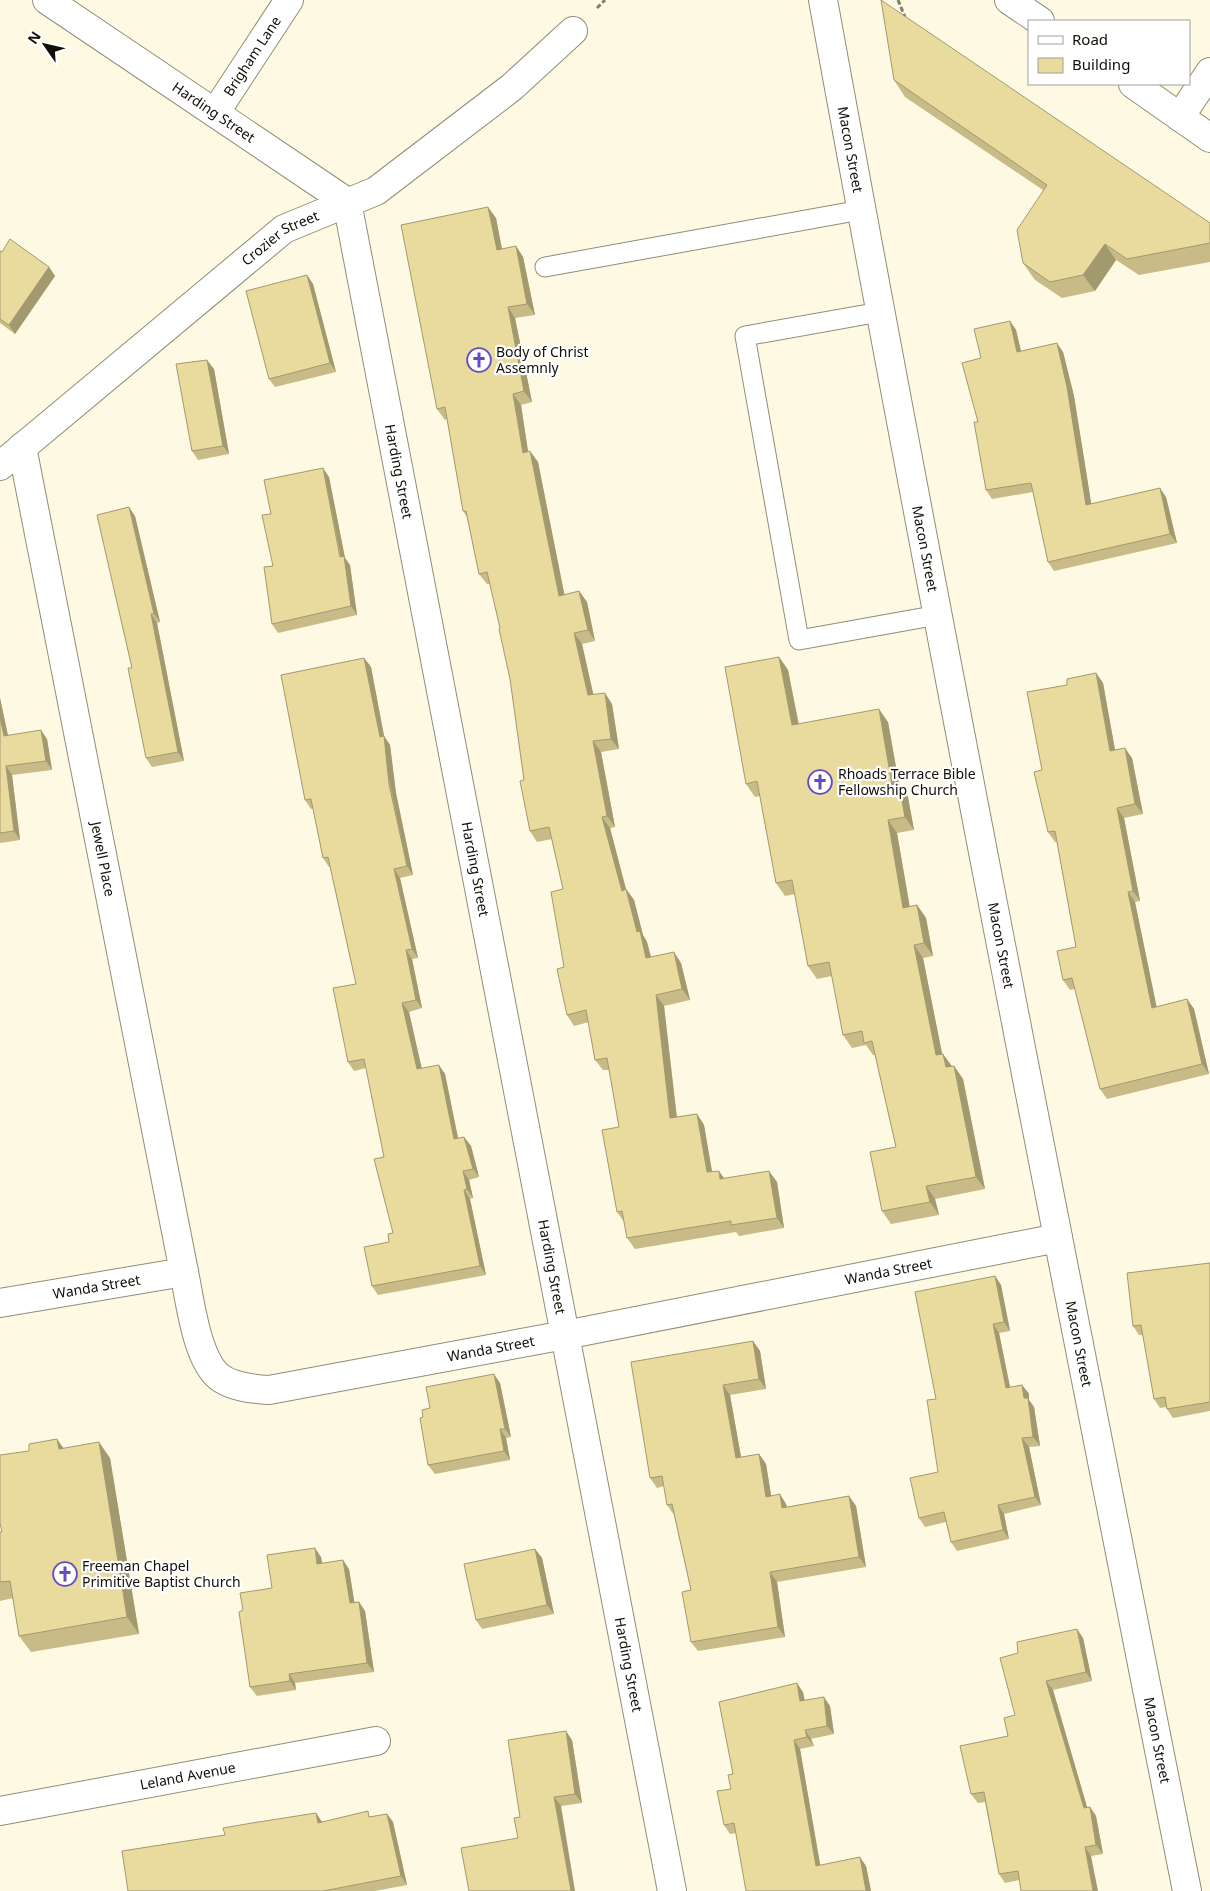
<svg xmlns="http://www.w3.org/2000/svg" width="1210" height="1891" font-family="'Noto Sans',sans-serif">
<rect width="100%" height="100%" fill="#fef9e2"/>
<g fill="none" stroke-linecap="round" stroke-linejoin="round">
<g stroke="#928c78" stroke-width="21">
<path id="service" d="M545,267l316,-57
M880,312l-135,24 54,304 139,-25"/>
</g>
<g stroke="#928c78" stroke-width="30">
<g id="minor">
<path id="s1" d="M47,0l300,202 325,1689"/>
<path id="s2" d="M823,0c115,632 239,1261 364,1891"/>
<path id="s3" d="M215,113l74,-113"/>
<path d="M1180,117l30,-45"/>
<path id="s4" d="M22,447l162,825c6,28 12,84 34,104 13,11 35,13 51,14l296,-55 493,-97"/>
<path id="s5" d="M0,466l284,-237 92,-38 136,-104 61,-56"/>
<path id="s6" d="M0,1303l184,-31"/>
<path id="s7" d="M0,1811l376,-70"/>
</g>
</g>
<g stroke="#928c78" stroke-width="30">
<path id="tertiary" d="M1009,0l31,21
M1133,84l77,54"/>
</g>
<path stroke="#817e6f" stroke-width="3" stroke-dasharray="5 2.5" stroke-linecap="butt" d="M898,0l7,17
M597,8l8,-8"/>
<use href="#service" stroke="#fff" stroke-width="19"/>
<use href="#minor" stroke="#fff" stroke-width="28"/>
<use href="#tertiary" stroke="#fff" stroke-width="28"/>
</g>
<path fill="#c8bb88" d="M894,80l316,143v39l-71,13 -23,-15 -21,31 -33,7 -27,-18 -12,-17 20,-73 -138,-93z
M496,218l6,31 14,-3 7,11 12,58 -20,3 17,84 -11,3 7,47 10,10 26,133 15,-4 8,11 8,39 -13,3 11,51 19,9 7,45 -18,3 14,75 -5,1 16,61 8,11 9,35 4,7 4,15 30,6 9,37 -26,6 13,111 20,-3 7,11 8,47 12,6 53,4 7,46 -45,8 -3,-4 -101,17 -8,-11 -2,-15 -8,-11 2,-85 -10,-57h-6l-8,-10 -6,-38 -15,4 -7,-11 -3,-48 -1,-78 -11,-50 -15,3 -7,-11 -6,-51 -14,-101 -10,-51 -10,-44h-3l-8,-10 -12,-57 -4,-6 -16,-92 -2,1 -8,-11z
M0,251l49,16 6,9 -40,58 -15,-11z
M307,275l6,9 23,88 -61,15 -6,-8z
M1010,321l6,9 5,21 42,1 11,44 17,108 75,-7 11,46 -123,28 -6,-9 -15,-70 -41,7 -6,-9 -8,-68 3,-64z
M214,369l15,85 -31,6 -6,-9z
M329,477l16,81 5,7 7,50 -79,18 -6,-9 1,-58 -2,-52z
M135,516l25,106 -3,1 27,138 -32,6 -6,-9 -14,-90z
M779,657l9,13 11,54 89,-2 11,62 9,13 6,33 -17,3 13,74 7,-2 9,13 7,38 -10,2 19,96h1l9,12h2l9,13 22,110 -50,10 4,16 -48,9 -9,-13 14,-64 -21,-92h-2l-7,-10 -14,3 -9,-13 -11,-59 -15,3 -9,-13 -13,-72 -10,2 -9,-13 -16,-87 -5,1 -9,-13z
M364,658l7,9 13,69 6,9 6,48 17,82 -13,3 18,80 -6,1 10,49 -13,4 12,56 24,6 13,64 6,-1 7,9 8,31 -10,3 4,18 -3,1 16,76 -108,20 -6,-9 21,-53 -9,-76 -18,-89 -12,3 -6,-9 8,-78 -26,-117h-1l-6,-9 -10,-49h-2l-6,-9z
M1096,673l7,10 12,67 17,8 11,56 -19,4 16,83 -5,1 21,105 31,-8 7,10 15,65 -102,25 -7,-10 -25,-100 -5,1 -7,-10 13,-33 -19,-105h-2l-7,-10 19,-147z
M0,698l8,38 39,3 5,31 -40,5 8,65 -20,3z
M1210,1263v148l-37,7 -6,-9 -1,-2 -6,1 -6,-9 -11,-64h-4l-6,-9z
M995,1276l6,9 9,46 -11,2 11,54 12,-2 7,9v6l5,7 6,39 -11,1 12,58 -37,9 5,25 -52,12 -6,-9 -5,-20 -21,5 -6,-9 19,-46z
M753,1341l7,10 6,38 -36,6 11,62 18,-3 7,10 5,31 15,9 1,3 62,-11 7,10 10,61 -89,15 8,55 -87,14 -7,-9v-52l-17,-75 -7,-10 -3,-19 -7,2 -7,-10z
M500,1383l11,54 -5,1 4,22 -75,14 -7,-9 -5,-48 7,-9z
M63,1448l47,10 29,176 -108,18 -12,-16 -6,-38 -13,3v-69h2z
M535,1549l7,9 12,56 -72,15 -6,-9z
M321,1557l1,6 27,6 5,33h5l6,9 9,61 -79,11 1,7 -39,6 -7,-9 22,-99z
M1083,1638l9,43 -39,9 34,118 3,-1 6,9 7,38 -12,2 -72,24 -14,3 -6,-9 -14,-72 -7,1 -7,-9 37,-58 7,-21z
M803,1692l2,9 25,5 4,28 -23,5 3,7 -14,3 20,116 46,1 5,25 -135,-58 -6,1 -6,-9 9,-51z
M572,1740l10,63 -21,3 -41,11z
M316,1813l6,9 50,-5 15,-3 6,8 14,63 -32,6h-247l97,-56z"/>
<path fill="#a3996f" d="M488,207l8,11 8,42 -7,-10z
M1105,244l11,16 -21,31 -12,-16z
M516,246l7,11 12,58 -8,-11z
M49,267l6,9 -40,58 -6,-9z
M307,275l6,9 23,88 -6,-9z
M508,307l7,11 17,84 -8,-11z
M1010,321l6,9 7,30 -6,-8z
M1057,343l6,9 11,44 19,118 -7,-9z
M207,360l7,9 15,85 -6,-8z
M513,394l8,11 9,59 -7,-11z
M530,451l8,11 29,145 -8,-11z
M323,468l6,9 16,81 5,7 7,50 -6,-9z
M1160,488l6,9 11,46 -7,-9z
M129,507l6,9 25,106 -6,-8z
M579,591l8,11 8,39 -7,-11z
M151,614l6,9 27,138 -6,-9z
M574,633l8,11 14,62 -8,-11z
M779,657l9,13 13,68 -9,-13z
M364,658l7,9 13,69 6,9 6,48 17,82 -6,-9z
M1096,673l7,10 14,78 -7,-10z
M605,693l7,11 7,45 -8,-10z
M0,698l10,47 -6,-9 -4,-19z
M879,709l9,13 11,62 9,13 6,33 -9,-13 -13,-32z
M41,730l6,9 5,31 -6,-9z
M593,741l8,11 14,75 -8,-11z
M1125,748l7,10 11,56 -8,-10z
M6,766l6,9 8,65 -6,-9z
M1117,808l7,10 16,83 -7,-10z
M602,817l8,11 19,73 -7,-10z
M888,820l9,13 15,88 -9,-13z
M394,869l6,9 18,80 -6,-9z
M626,889l8,11 9,35 4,7 7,27 -8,-11 -9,-26z
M1128,892l7,10 24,116 -7,-10z
M917,905l9,13 7,38 -9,-13z
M914,945l9,13 22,110 -9,-13z
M406,950l6,9 10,49 -6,-8z
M674,952l7,11 9,37 -8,-11z
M656,995l8,11 14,123 -8,-11z
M1187,999l7,10 15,65 -7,-10z
M402,1003l7,9 15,66 -7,-9z
M943,1054l9,13h-6z
M439,1065l6,9 15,74 -6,-9z
M954,1066l9,13 22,110 -9,-12z
M697,1114l7,11 10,58 -7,-11z
M464,1137l7,9 8,31 -6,-8z
M463,1171l6,9 4,18 -6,-9z
M719,1171l7,10 -6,-2z
M769,1171l8,11 7,46 -7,-10z
M926,1186l9,13 4,16 -9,-13z
M464,1190l6,9 16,76 -6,-9z
M995,1276l6,9 9,46 -6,-9z
M993,1324l6,9 13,64 -6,-9z
M753,1341l7,10 6,38 -7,-10z
M494,1374l6,9 11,54 -6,-8z
M723,1385l7,10 13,73 -7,-10z
M1022,1385l7,9v6l5,7 6,39 -7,-9 -9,-39z
M500,1429l6,9 4,22 -6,-9z
M1022,1438l7,9 12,58 -6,-8z
M57,1439l12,17 -10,-7z
M99,1442l11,16 29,176 -12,-17z
M759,1454l7,10 7,43 -7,-10z
M780,1494l6,10 3,14 -7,-10z
M849,1496l7,10 10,61 -7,-10z
M998,1505l6,9 5,25 -6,-9z
M315,1548l6,9 3,16 -7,-9z
M535,1549l7,9 12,56 -7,-9z
M343,1560l6,9 7,43 -6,-9z
M770,1572l7,10 8,55 -7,-10z
M359,1602l6,9 9,61 -7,-9z
M1077,1629l6,9 9,43 -6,-9z
M289,1674l6,9 1,7 -6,-9z
M1046,1681l7,9 37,127 -6,-9z
M797,1683l6,9 3,18 -6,-9z
M824,1697l6,9 4,28 -7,-8z
M805,1730l6,9 3,7 -7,-9z
M566,1731l6,9 10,63 -7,-9z
M794,1740l6,9 22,126 -6,-9z
M554,1797l7,9 14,85h-4z
M1090,1807l6,9 7,38 -7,-9z
M316,1813l6,9 -4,1z
M387,1814l6,8 14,63 -6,-9z
M1085,1847l6,9 7,35h-5z
M860,1857l6,9 5,25h-5z"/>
<path fill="#e9da9e" stroke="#a3996f" d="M881,0l329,223v20l-83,16 -22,-15 -22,31 -33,7 -27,-19 -6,-33 30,-45 -153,-105z
M488,207l9,43 19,-4 11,58 -19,3 16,84 -11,3 10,59 7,-2 29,145 20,-5 9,39 -14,3 14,62 17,-2 6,46 -18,2 14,75 -5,1 20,74 4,-2 11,43 3,-1 6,27 28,-6 8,37 -26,6 14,123 27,-4 10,58 12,-1 1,8 49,-8 8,47 -46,7v-4l-104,17 -5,-27 -5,1 -15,-82 17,-3 -12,-69 -12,2 -9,-50 -19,5 -10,-46 7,-2 -13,-75 12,-3 -14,-62 -19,4 -10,-50 4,-1 -14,-101 -11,-50 1,-1 -13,-56 -8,2 -13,-63h-3l-18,-104 -8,2 -36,-184z
M10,239l39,28 -40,58 -9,-6v-68l2,1z
M307,275l23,88 -61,16 -23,-88z
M1010,321l7,31 40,-9 10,44 19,118 74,-17 10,46 -122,28 -17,-79 -45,7 -12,-68h4l-16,-59 19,-5 -7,-29z
M207,360l16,86 -31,5 -16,-87z
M323,468l17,89 4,-1 7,50 -79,18 -8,-57 9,-1 -11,-51 9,-1 -7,-34z
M129,507l25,107h-3l27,138 -32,6 -18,-90h4l-35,-153z
M779,657l13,68 87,-16 13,76 7,-1 6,33 -17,3 15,88 14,-3 7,38 -10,2 22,110 7,-1 3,13 8,-1 22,111 -50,9 4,16 -48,9 -12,-59 26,-5 -24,-106 -8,2 -2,-12 -19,4 -14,-73 -21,4 -16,-86 -16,3 -19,-102 -11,3 -21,-117z
M364,658l16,79 4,-1 5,48 18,82 -13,3 18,80 -6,1 10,50 -14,3 15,66 22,-4 15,74 10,-2 9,32 -10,2 4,18 -3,1 16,76 -108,20 -8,-39 25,-5 -1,-8 5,-1 -19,-74 10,-2 -20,-98 -16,3 -15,-74 23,-4 -28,-127 -5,1 -12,-59 -6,1 -24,-125z
M1096,673l14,78 15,-3 10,56 -18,4 16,83 -5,1 24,116 35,-9 15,65 -102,25 -28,-111 -9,2 -6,-29 19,-4 -21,-116 -7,1 -14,-60 8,-2 -15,-78 40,-7v-6z
M0,717l4,19 37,-6 5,31 -40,5 8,65 -14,2z
M1210,1263v139l-43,7 -2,-12 -11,2 -13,-74 -8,1 -6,-53z
M995,1276l9,46 -11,2 13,64 16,-3 2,13h4l5,39 -11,1 13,59 -37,8 5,25 -52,12 -7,-30 -25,6 -9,-40 28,-6 -11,-72 9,-1 -21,-107z
M753,1341l6,38 -36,6 13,73 23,-4 7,43 14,-3 2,14 67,-12 10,61 -89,15 8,55 -87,15 -9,-50 9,-2 -19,-86 -5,1 -5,-29 -12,2 -19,-116z
M494,1374l11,55h-5l4,22 -76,14 -8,-47 3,-1 -1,-7 8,-2 -4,-21z
M57,1439l2,10 40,-7 28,175 -108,19 -9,-55 -10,1v-50h2l-2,-9v-68l29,-4v-7z
M315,1548l2,16 26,-4 7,43 9,-1 8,61 -78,11 1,7 -40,6 -11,-75 4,-2 -3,-17 32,-5 -5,-33z
M535,1549l12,56 -71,15 -12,-56z
M1077,1629l9,43 -40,9 38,127 6,-1 6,38 -11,2 8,44h-72l-3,-20 -19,3 -15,-82 -13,2 -11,-48 48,-10 -4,-18 11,-3 -15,-57 18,-5 -1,-11z
M797,1683l3,18 24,-4 3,29 -22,4 2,7 -13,3 22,126 44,-9 6,34h-120l-12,-68 -10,2 -7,-34 14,-2 -3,-14 5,-1 -14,-72z
M566,1731l9,63 -21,3 17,94h-102l-8,-43 57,-10 -4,-20 6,-1 -12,-77z
M368,1811l1,6 18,-3 14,62 -78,15h-195l-6,-40 103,-16 -2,-7 29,-5 64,-10 2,10z"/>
<defs>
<g id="church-ring" transform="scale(1.25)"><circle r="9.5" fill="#fff" stroke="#624cc4" stroke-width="1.5"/><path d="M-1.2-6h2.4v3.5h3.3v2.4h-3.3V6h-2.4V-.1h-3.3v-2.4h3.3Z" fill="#624cc4"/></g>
</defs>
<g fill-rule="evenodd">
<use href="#church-ring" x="479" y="360"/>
<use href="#church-ring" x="820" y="782"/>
<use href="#church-ring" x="65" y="1574"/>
</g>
<g text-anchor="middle" stroke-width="4.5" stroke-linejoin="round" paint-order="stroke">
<g font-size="14" fill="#110f07" stroke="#fff">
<text dy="5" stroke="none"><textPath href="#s3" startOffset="68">Brigham Lane</textPath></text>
<text dy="5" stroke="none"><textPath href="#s1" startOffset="201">Harding Street</textPath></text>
<text dy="5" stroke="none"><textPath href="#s2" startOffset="152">Macon Street</textPath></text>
<text dy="5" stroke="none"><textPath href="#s5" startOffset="362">Crozier Street</textPath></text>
<text dy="5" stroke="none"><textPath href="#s1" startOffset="636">Harding Street</textPath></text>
<text dy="5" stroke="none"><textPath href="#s2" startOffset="558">Macon Street</textPath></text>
<text dy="5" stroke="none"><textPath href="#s4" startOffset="420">Jewell Place</textPath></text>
<text dy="5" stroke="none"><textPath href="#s1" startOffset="1041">Harding Street</textPath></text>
<text dy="5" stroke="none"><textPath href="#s2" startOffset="962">Macon Street</textPath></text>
<text dy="5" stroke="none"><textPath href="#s1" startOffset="1446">Harding Street</textPath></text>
<text dy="5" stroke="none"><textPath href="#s4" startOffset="1636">Wanda Street</textPath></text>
<text dy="5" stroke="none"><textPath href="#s6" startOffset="98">Wanda Street</textPath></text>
<text dy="5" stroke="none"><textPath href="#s2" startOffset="1368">Macon Street</textPath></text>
<text dy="5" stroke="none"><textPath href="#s4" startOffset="1231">Wanda Street</textPath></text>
<text dy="5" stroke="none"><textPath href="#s1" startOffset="1851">Harding Street</textPath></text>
<text dy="5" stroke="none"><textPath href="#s2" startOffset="1772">Macon Street</textPath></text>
<text dy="5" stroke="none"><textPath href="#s7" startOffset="191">Leland Avenue</textPath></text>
</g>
<g font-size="14" fill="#110f07" stroke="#fff" text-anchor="start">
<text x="496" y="357">Body of Christ<tspan x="496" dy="16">Assemnly</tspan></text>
<text x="838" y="779">Rhoads Terrace Bible<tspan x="838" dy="16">Fellowship Church</tspan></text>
<text x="82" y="1571">Freeman Chapel<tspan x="82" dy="16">Primitive Baptist Church</tspan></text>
</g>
</g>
<rect x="1028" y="20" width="162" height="65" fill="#ffffff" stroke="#a09f9c"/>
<rect x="1038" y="36" width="25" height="8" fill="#ffffff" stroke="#a09f9c"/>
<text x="1072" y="45" font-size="15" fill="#110f07">Road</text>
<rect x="1038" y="58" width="25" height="15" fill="#e9da9e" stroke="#a09f9c"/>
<text x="1072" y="70" font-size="15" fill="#110f07">Building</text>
<g transform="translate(45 45) rotate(304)" stroke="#ffffff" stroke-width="4" paint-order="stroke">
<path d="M0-4L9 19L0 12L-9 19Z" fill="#110f07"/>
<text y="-8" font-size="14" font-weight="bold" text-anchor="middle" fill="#110f07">N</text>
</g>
</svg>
